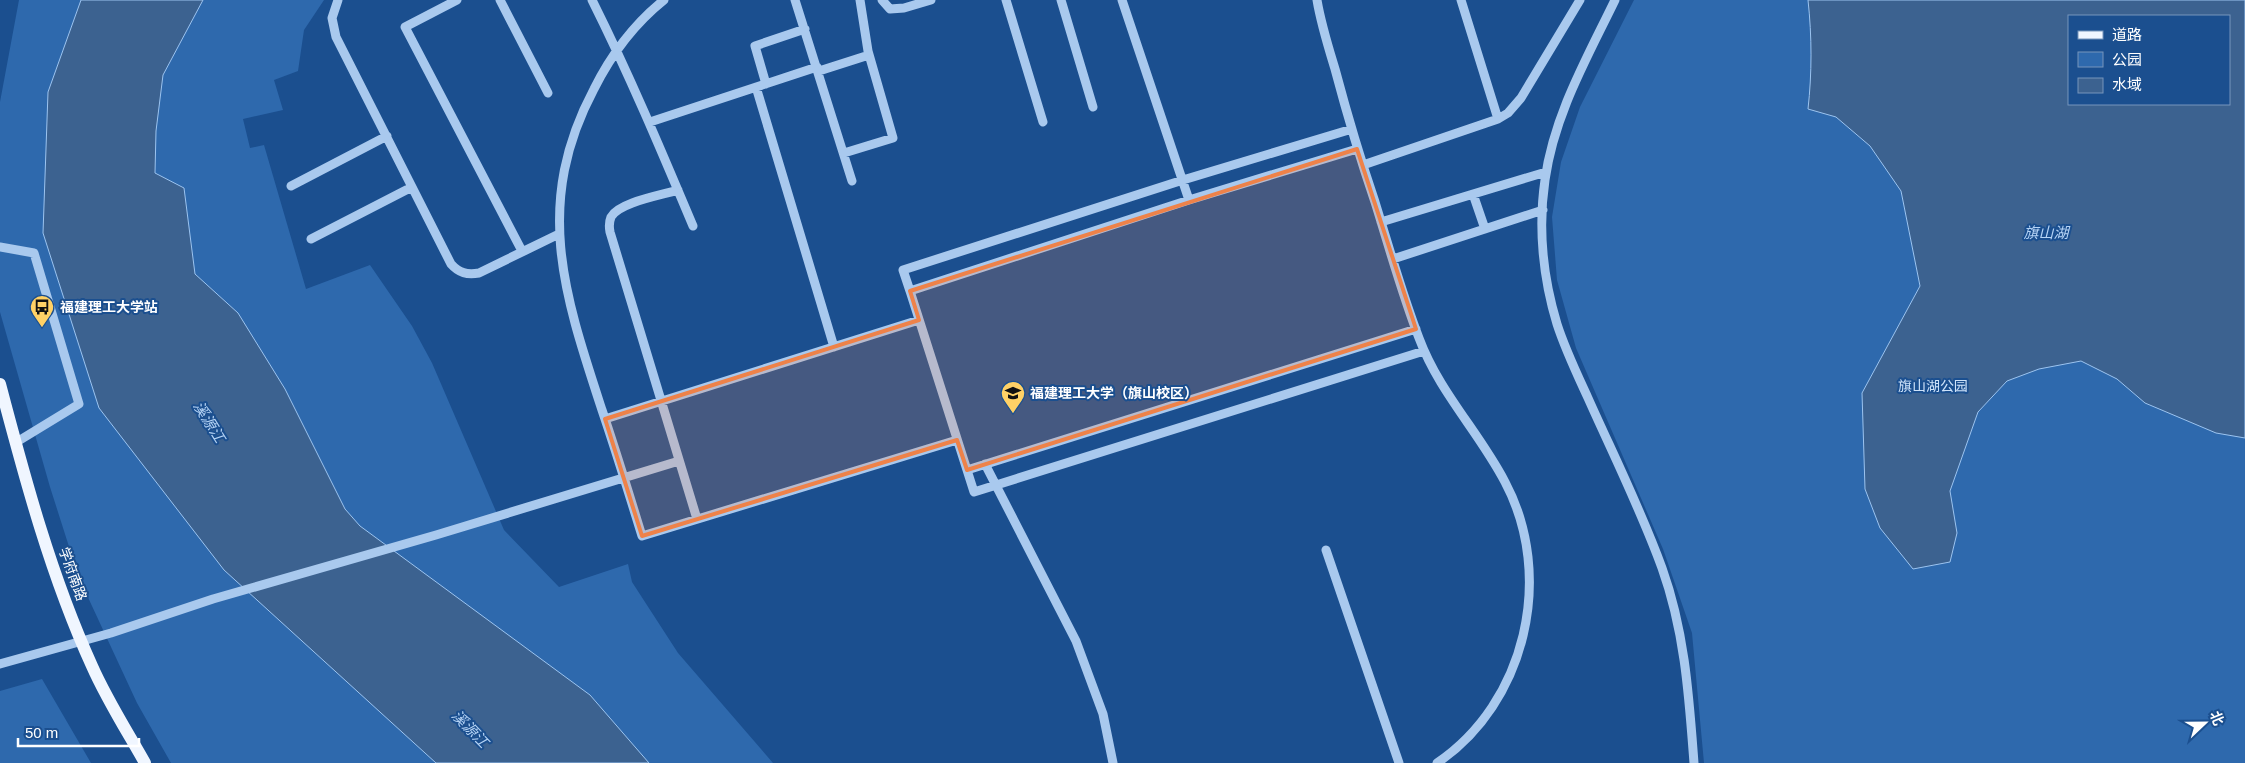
<svg xmlns="http://www.w3.org/2000/svg" width="2245" height="763" font-family="Helvetica,'Noto Sans SC',sans-serif">
<rect width="100%" height="100%" fill="#1b4f8f"/>
<path fill="#2e69ad" fill-rule="evenodd" d="M19,0h305l-20,30 -6,41 -24,9 9,30 -40,9 7,29 14,-3 42,144 64,-24 42,61 20,37 72,167 55,57 69,-23 4,18 46,71 95,110h-602l-34,-60 -58,-125 -29,-91 -50,-175v-210z
M1634,0h611v763h-541l-12,-130 -29,-84 -87,-201 -19,-68 -5,-63 9,-55 19,-55zM2069,16h160v88h-160z
M42,679l49,84h-91v-72z"/>
<path fill="#3c6290" stroke="#9cc4f0" fill-rule="evenodd" d="M81,0h122l-40,75 -7,56 -1,42 29,15 11,86 43,39 47,76 60,120 15,17 230,169 59,68h-213l-212,-193 -125,-162 -56,-175 5,-141z
M1808,0h437v438l-29,-5 -71,-30 -28,-24 -36,-18 -42,8 -32,12 -29,31 -28,79 7,42 -7,29 -37,7 -33,-41 -15,-39 -3,-96 58,-107 -19,-95 -31,-45 -34,-29 -28,-8c4,-36 4,-72 0,-109zM2069,16h160v88h-160z"/>
<g fill="none" stroke-linecap="round" stroke-linejoin="round">
<path stroke="#a9c9ee" stroke-width="9" d="M338,0l-6,18 4,19 115,227c8,9 16,11 28,9l80,-39
M457,0l-52,27 117,224
M500,0l48,93
M592,0c37,74 69,150 101,226
M664,0c-30,24 -53,55 -70,89 -61,115 -30,205 8,321 14,41 27,84 40,126l315,-96
M795,0l57,181
M882,0l8,9 14,-1 27,-8
M1006,0l37,122
M1061,0l32,107
M1122,0l67,200
M1317,0c4,24 11,46 18,69 12,45 25,89 40,133 14,45 27,92 44,136 20,54 60,94 86,144 50,94 21,221 -68,281
M1461,0l37,119
M1615,0c-28,58 -61,115 -70,180 -7,47 -2,98 12,144 8,25 20,50 31,74 25,56 53,112 74,170 23,64 27,129 32,195
M819,71l50,-16
M766,84l-11,-38 50,-17
M756,87l78,260
M650,122l167,-55
M1357,149l-168,51 -279,91 57,179 7,22 450,-141
M844,153l49,-15 -25,-87 -8,-51
M1363,165l135,-46 10,-6 13,-15 59,-98
M291,186l96,-50
M678,190c-15,5 -59,12 -67,27 -2,5 -2,10 -1,15l87,287
M1473,194l12,35
M1381,222l165,-50
M311,239l101,-52
M0,247l34,6 45,151 -64,39
M1393,259l150,-49
M910,291l-7,-21 280,-90 169,-51
M605,419l314,-99
M985,464l91,177 27,73 10,49
M967,470l449,-141
M1326,550l73,213
M0,664l111,-31 102,-34 223,-64 243,-74"/>
<path stroke="#f0f6ff" stroke-width="12" d="M0,384c25,95 51,192 92,282 15,34 35,65 53,97"/>
</g>
<path fill="#ee8249" fill-opacity="0.2" stroke="#ee8249" stroke-width="4" stroke-linejoin="round" d="M1357,149l59,180 -449,141 -10,-30 -315,96 -37,-117 314,-99 -9,-29z"/>
<defs>
<g id="bus-pin" transform="scale(1.25)"><path d="M0 17L-7.5 6A9.5 9.5 0 1 1 7.5 6Z" fill="#ffd166" stroke="#1b4f8f"/><path d="M-5-6H5V4H4V6H2V4H-2V6H-4V4H-5ZM-3.5-4V0h7V-4ZM-3.5 1.2v1.5H-2V1.2ZM2 1.2v1.5H3.5V1.2Z" fill="#111"/></g>
<g id="university-pin" transform="scale(1.25)"><path d="M0 17L-7.5 6A9.5 9.5 0 1 1 7.5 6Z" fill="#ffd166" stroke="#1b4f8f"/><path d="M0-5L7-2L0 1L-7-2ZM-4 1L0 2.5L4 1V4Q0 6-4 4Z" fill="#111"/></g>
</defs>
<g fill-rule="evenodd">
<use href="#bus-pin" x="42" y="307"/>
<use href="#university-pin" x="1013" y="393"/>
</g>
<g text-anchor="middle" stroke-width="4" stroke-linejoin="round" paint-order="stroke">
<g font-size="14" font-weight="bold" fill="#fff" stroke="#1b4f8f" text-anchor="start">
<text x="60" y="312">福建理工大学站</text>
<text x="1030" y="398">福建理工大学（旗山校区）</text>
</g>
<g font-size="14" fill="#cfe3fa" stroke="#1b4f8f">
<text x="1933" y="391">旗山湖公园</text>
</g>
<g font-size="14" fill="#fff" stroke="#1b4f8f">
<text transform="translate(73 574) rotate(70)" y="5">学府南路</text>
</g>
<g font-size="15" font-style="italic" fill="#b5d3f5" stroke="#1b4f8f">
<text x="2046" y="238">旗山湖</text>
<text transform="translate(209 422) rotate(58)" y="5">溪源江</text>
<text transform="translate(470 729) rotate(46)" y="5">溪源江</text>
</g>
</g>
<rect x="2068" y="15" width="162" height="90" fill="#1b4f8f" stroke="#7695bc"/>
<rect x="2078" y="31" width="25" height="8" fill="#f0f6ff" stroke="#7695bc"/>
<text x="2112" y="40" font-size="15" fill="#ffffff">道路</text>
<rect x="2078" y="52" width="25" height="15" fill="#2e69ad" stroke="#7695bc"/>
<text x="2112" y="65" font-size="15" fill="#ffffff">公园</text>
<rect x="2078" y="78" width="25" height="15" fill="#3c6290" stroke="#7695bc"/>
<text x="2112" y="90" font-size="15" fill="#ffffff">水域</text>
<g transform="translate(2205 723) rotate(68)" stroke="#1b4f8f" stroke-width="4" paint-order="stroke">
<path d="M0-4L9 19L0 12L-9 19Z" fill="#ffffff"/>
<text y="-8" font-size="14" font-weight="bold" text-anchor="middle" fill="#ffffff">北</text>
</g>
<path d="M18 738v8h121v-8" fill="none" stroke="#ffffff" stroke-width="2.5"/>
<text x="25" y="738" font-size="15" fill="#ffffff" stroke="#1b4f8f" stroke-width="4" paint-order="stroke">50 m</text>
</svg>
